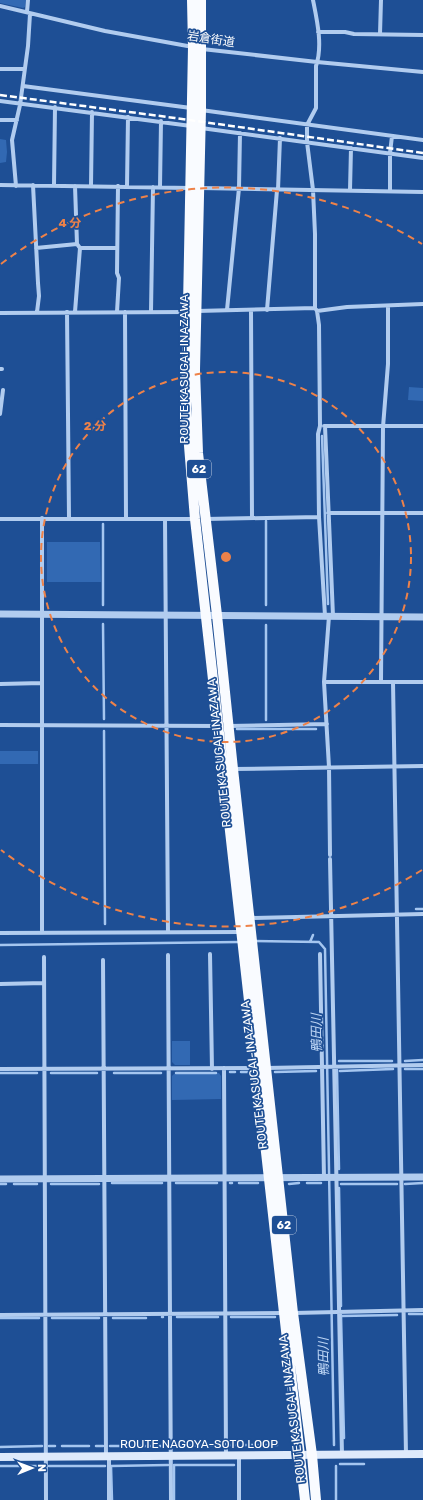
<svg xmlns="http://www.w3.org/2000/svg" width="423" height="1500" font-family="Rubik,'Noto Sans JP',sans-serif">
<rect width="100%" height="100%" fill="#1e4f95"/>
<path fill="#3269b3" d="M0,0h26l-1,7 -2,1 -23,-5z
M0,139l6,1 1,12 -1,10 -6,1z
M409,387l14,1v13l-15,-1z
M47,542h53l1,40h-54z
M0,751h38v13h-38z
M172,1041h18v24h-15l-3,-3z
M219,1073l2,3v23l-49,1v-24l2,-2z"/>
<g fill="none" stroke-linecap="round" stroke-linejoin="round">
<path stroke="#a5c6f0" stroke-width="2.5" d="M322,436l6,168
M266,521v84
M103,524v81
M103,624l1,95
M266,625v95
M237,729h79
M104,731l1,193
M416,909h7
M254,941l65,1 6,7 9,496
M310,942l3,-7
M0,945l239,-3
M339,1061h53
M405,1061l18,-1
M405,1069h18
M337,1070l2,99
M340,1071l53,-2
M230,1072h5
M241,1072h7
M275,1072l41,-1
M0,1073h37
M51,1073h46
M114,1073h47
M176,1073h40
M112,1183h50
M176,1183h41
M230,1183h2
M239,1183h19
M307,1183h14
M0,1184h6
M14,1184h23
M51,1184h48
M289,1184l10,-1
M341,1184h56
M405,1184l18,-1
M339,1188l2,118
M409,1314h14
M341,1315l3,123
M341,1316l56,-1
M162,1317h1
M177,1317h41
M231,1317h44
M0,1318h39
M52,1318h47
M113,1318h33
M229,1445h6
M244,1445h33
M49,1446h6
M62,1446h27
M96,1446h7
M110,1446h57
M174,1446l48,-1
M0,1447l42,-1
M340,1464h24
M0,1466h43
M49,1466h56
M336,1466v34
M112,1500l-1,-34 57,-1
M174,1500v-35h60"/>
<path stroke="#b1ccef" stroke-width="4" d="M313,0c4,20 10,46 3,66v42l-9,17v17l6,48 2,44v74l2,3 2,14 1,101 -2,8 1,83 6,99
M0,6l105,25 88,16
M27,12l1,-12
M318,32h27l9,2 69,1
M380,34l1,-34
M202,49l115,13 106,10
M0,69h25
M23,86l168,22
M0,101l191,25
M201,110l222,30
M0,120h17
M201,128l222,30
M0,185l190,3
M33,185l5,98 1,13 -2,16
M54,185l1,-78
M16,186l-4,-46 8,-35 8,-59 2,-32
M75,186l2,58 3,4 -5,64
M91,186l1,-74
M127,187l1,-70
M160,187l1,-66
M200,188l223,4
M278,190l2,-52
M350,190l1,-42
M390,191v-38l2,-17
M36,248l41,-4
M80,248h37
M388,306v58l-5,63 -2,255h12l13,773
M227,310l12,-122 1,-55
M251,310l1,208
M267,310l10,-120
M197,311l118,-3
M317,311l30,-4 76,-3
M67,312l2,206
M117,312l2,-34 -2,-5 1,-87
M125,312l1,206
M151,312l2,-125
M0,313l187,-1
M0,369h2
M0,414l3,-24
M324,426h99
M325,426l8,190
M328,513h95
M42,518v415
M0,519h195
M165,519l3,413
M206,519l113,-2
M329,616l-5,66 5,85 1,88
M324,682h57
M393,682h30
M0,684l42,-1
M0,725l218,1
M229,726l98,-2
M233,769l190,-3
M330,859l12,596
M250,918l173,-4
M0,933l241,-1
M210,954l2,115
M320,954l4,224
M168,955l3,545
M44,957l2,543
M103,960l3,496
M0,984l44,-1
M224,1068l2,388
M266,1068l157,-3
M0,1069l257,-1
M294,1313l129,-3
M0,1315l284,-2
M109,1456v44
M239,1456v44"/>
<path stroke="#b1ccef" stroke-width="7" d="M0,614l423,3
M0,1179l423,-2"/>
<path stroke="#deeafb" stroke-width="8" d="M0,1457l423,-3"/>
<path stroke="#f9fbff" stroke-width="10" d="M192,0l1,47 -7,362 9,110 110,981
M201,0v110l-6,260 3,83 19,162 16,154 60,544 19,142 4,45"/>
<path stroke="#fff" stroke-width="2.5" stroke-dasharray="7 3" stroke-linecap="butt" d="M0,95l175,23 248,35"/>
</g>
<g fill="none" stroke="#ee8249" stroke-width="2" stroke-dasharray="7 5">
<circle cx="226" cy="557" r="185"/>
<path d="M422 870A369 369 0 0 1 1 850M1 264A369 369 0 0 1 422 244"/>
</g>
<g text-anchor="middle" stroke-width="3.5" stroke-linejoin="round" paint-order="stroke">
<g fill="#1e4f95" stroke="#bccadf" stroke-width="1">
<rect x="187" y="460" width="24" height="18" rx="3"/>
<rect x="272" y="1216" width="24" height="18" rx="3"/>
</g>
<g font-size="11" font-weight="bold" fill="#fff">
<text x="199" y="473">62</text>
<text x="284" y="1229">62</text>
</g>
<g font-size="12" fill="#fff" stroke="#1e4f95">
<text transform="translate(211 39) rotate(9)" y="4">岩倉街道</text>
<text transform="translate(184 369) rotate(-90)" y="4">ROUTE KASUGAI-INAZAWA</text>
<text transform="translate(219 753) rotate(-96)" y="4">ROUTE KASUGAI-INAZAWA</text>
<text transform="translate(254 1075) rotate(-97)" y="4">ROUTE KASUGAI-INAZAWA</text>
<text transform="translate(292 1409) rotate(-97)" y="4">ROUTE KASUGAI-INAZAWA</text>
<text x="199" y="1448">ROUTE NAGOYA-SOTO LOOP</text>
</g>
<g font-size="13" font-style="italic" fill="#bed6f5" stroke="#1e4f95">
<text transform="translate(316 1033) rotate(-91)" y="5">鴨田川</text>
<text transform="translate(323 1357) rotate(-91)" y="5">鴨田川</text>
</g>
</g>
<circle cx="226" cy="557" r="6" fill="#ee8249" stroke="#1e4f95" stroke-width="2"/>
<g font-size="12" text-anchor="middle" font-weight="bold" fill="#ee8249" stroke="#1e4f95" stroke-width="3.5" stroke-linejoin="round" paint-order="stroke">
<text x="70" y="227">4 分</text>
<text x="95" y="430">2 分</text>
</g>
<g transform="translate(32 1468) rotate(89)" stroke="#1e4f95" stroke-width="3" paint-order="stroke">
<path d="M0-3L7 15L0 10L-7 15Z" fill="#ffffff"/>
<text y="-6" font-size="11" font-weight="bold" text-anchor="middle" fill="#ffffff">N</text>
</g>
</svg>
